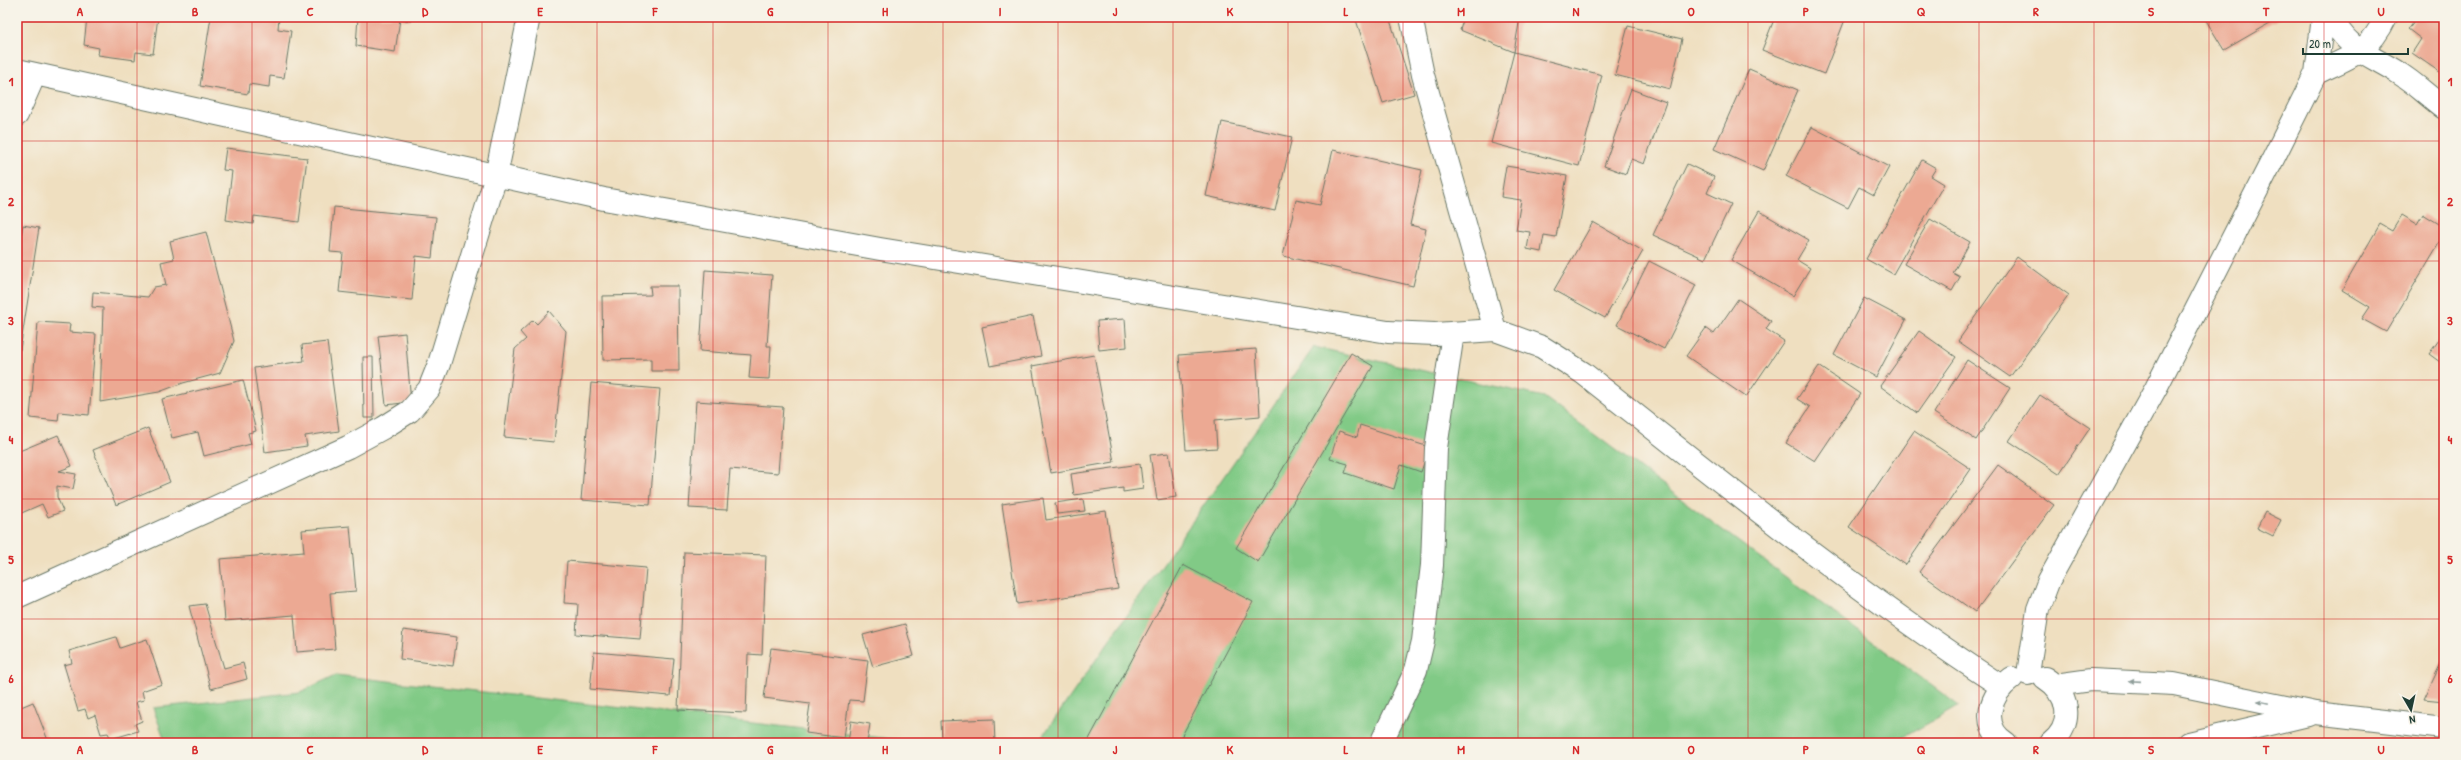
<svg xmlns="http://www.w3.org/2000/svg" width="2461" height="760" font-family="'Patrick Hand',sans-serif">
<rect width="100%" height="100%" fill="#f7f3e8"/>
<filter id="ink" filterUnits="userSpaceOnUse"><feTurbulence type="fractalNoise" baseFrequency=".025" numOctaves="2"/><feDisplacementMap in="SourceGraphic" scale="8" xChannelSelector="R" yChannelSelector="G"/><feConvolveMatrix kernelMatrix="1 2 1 2 8 2 1 2 1" color-interpolation-filters="sRGB"/></filter>
<filter id="wash" filterUnits="userSpaceOnUse"><feTurbulence type="fractalNoise" baseFrequency=".012" numOctaves="4" result="noise"/><feDisplacementMap in="SourceGraphic" scale="16" xChannelSelector="R" yChannelSelector="G"/><feGaussianBlur stdDeviation="0.9" result="paint"/><feColorMatrix in="noise" values="0 0 0 0 0 0 0 0 0 0 0 0 0 0 0 0 0 1.4 0 .05"/><feComposite in="paint" operator="in"/></filter>
<g filter="url(#wash)">
<rect width="100%" height="100%" fill="#efdfc0"/>
<path fill="#81ca86" stroke="#50845d" d="M1314,347l230,50 415,309 -66,37h-855z
M336,675l590,68h-760l-13,-35 147,-16z"/>
<g id="blocks">
<path fill="#eca993" d="M87,17h71l-5,37 -17,-2 -1,8 -37,-5 1,-7 -15,-3z
M211,17h68l-1,12 13,2 -7,47 -14,-2 -1,11 -20,-3 -1,10 -48,-8z
M358,17h52v4l-10,-2 -5,33 -39,-6z
M1364,17h25l25,77 -31,9 -27,-83z
M1464,17h56l-6,35 -54,-22z
M1775,17h71l-22,57 -62,-24z
M2204,17h77l-57,33z
M2417,17h27v58l-32,-22 9,-14 -13,-10z
M1628,26l54,13 -12,50 -55,-14z
M1514,52l88,23 -23,91 -88,-23z
M1749,69l49,21 -35,81 -49,-22z
M1631,89l35,13 -22,62 -13,-5 -5,15 -22,-8z
M1222,122l70,15 -17,74 -69,-15z
M1812,127l77,40 -15,28 -15,-8 -11,21 -62,-32z
M226,148l81,10 -8,64 -45,-6 -1,8 -27,-4 6,-49 -9,-1z
M1333,150l89,20 -12,55 16,4 -13,57 -130,-30 13,-56 24,5z
M1922,160l14,8 -5,8 13,8 -51,90 -27,-15z
M1687,164l27,13 -7,16 24,11 -26,55 -52,-24z
M1506,166l61,10 -11,61 -12,-2 -3,17 -14,-3 3,-17 -14,-2 5,-30 -20,-3z
M334,207l102,10 -4,41 -16,-2 -4,44 -73,-8 4,-39 -13,-1z
M1759,211l50,29 -12,20 13,8 -17,28 -62,-36z
M2423,214l21,13v8l-58,97 -24,-13 8,-12 -28,-17 38,-66 12,7 10,-16 15,9z
M1930,219l40,23 -17,31 7,4 -8,14 -48,-27z
M1593,222l50,29 -38,67 -51,-28z
M23,225l16,3 -19,122 -3,-1v-113h4z
M206,232l28,109 -14,32 -37,10 -24,9 -59,10 3,-94 -11,-1 1,-15 55,5 6,-10 12,-2 -5,-23 13,-3 -4,-18z
M2017,257l52,38 -59,82 -52,-36z
M1649,261l47,24 -32,64 -47,-24z
M705,270l67,5 -5,71h4l-2,33 -20,-1 2,-23 -51,-4z
M650,286h28l1,85h-28v-12l-48,1 -1,-64 49,-1z
M1864,298l42,22 -30,57 -42,-22z
M1738,299l33,22 -5,8 18,12 -38,56 -60,-41 20,-28 8,6z
M549,311l17,20 -12,111 -50,-5 11,-88 11,-10 -6,-7 13,-12 4,4z
M1033,316l8,40 -51,10 -8,-39z
M1125,319l2,28 -28,3 -2,-29z
M38,322l32,2 -1,8 27,2 -7,81 -30,-3 -1,9 -28,-3z
M1919,331l37,26 -39,56 -37,-27z
M405,333l6,69 -25,3 -8,-69z
M2444,333v32l-15,-11z
M327,342l12,89 -34,5 2,10 -42,6 -11,-84 50,-7 -2,-16z
M1256,349l4,67 -45,4 2,28 -31,2 -7,-95z
M1351,353l22,13 -115,196 -22,-14z
M1094,355l20,107 -63,11 -19,-107z
M363,357h10l1,61h-10z
M1967,360l43,28 -34,52 -42,-27z
M1819,366l41,28 -45,67 -29,-18 24,-36 -13,-8z
M243,380l13,51 -8,2 3,11 -47,12 -6,-24 -26,6 -10,-39z
M591,383l69,6 -10,116 -69,-5z
M2040,395l50,33 -31,46 -50,-33z
M696,401l87,6 -5,66 -48,-4 -3,41 -38,-2z
M1360,425l69,22 -8,25 -20,-7 -7,24 -49,-16 3,-9 -18,-5 9,-28 18,6z
M148,428l22,54 -54,23 -23,-55z
M1914,431l57,38 -65,96 -57,-38z
M58,435l14,31 -13,5 17,3 -3,15 -16,-3v11l6,14 -15,6 -6,-13 -25,11v-63z
M1169,453l7,44 -19,3 -7,-45z
M1140,464l3,25 -20,3v-4l-49,7 -3,-21z
M1998,465l56,40 -79,107 -56,-40z
M1043,498l3,22 60,-9 12,78 -101,15 -15,-100z
M1083,499l2,12 -28,3 -2,-11z
M2265,512l16,8 -8,16 -16,-8z
M350,526l6,65 -26,2 5,56 -38,3 -3,-37 -69,6 -5,-62 84,-7 -2,-22z
M684,552l82,3 -4,100 -14,-1 -2,59 -68,-3z
M567,561l79,7 -6,71 -64,-5 2,-30 -14,-1z
M1183,565l70,37 -75,141h-91z
M205,604l19,64 19,-5 4,16 -36,10 -22,-83z
M905,624l9,32 -41,11 -10,-32z
M403,630l54,7 -4,29 -53,-7z
M116,637l4,11 27,-9 15,45 -20,7 2,9 -8,2 6,19 -7,3 3,7 -27,8 -3,-6 -7,1 -6,-19 -7,3 -3,-9 -7,2 -14,-46 8,-2 -3,-12z
M771,648l97,12 -5,41 -14,-1 -5,38 -38,-5 4,-29 -46,-6z
M594,652l80,7 -4,37 -80,-7z
M2444,657v44l-20,-2z
M17,696l4,11 12,-5 16,41h-32z
M994,719l1,24h-53l-1,-22z
M851,721l19,3 -3,19h-19z"/>
</g>
</g>
<g filter="url(#ink)">
<use href="#blocks" fill-opacity="0" stroke="#687665" stroke-width="1"/>
<g fill="none" stroke-linecap="round" stroke-linejoin="round">
<g stroke="#687665" stroke-width="24">
<path id="minor" d="M1411,17l12,58 72,255
M2332,17c14,32 38,38 65,55 17,10 32,25 47,36
M17,70l587,129 276,50 508,83 47,2 60,-4 47,17 41,26c137,108 272,218 418,313
M2316,73c34,-16 53,-20 70,-56
M17,115l18,-41
M17,597l331,-150 35,-19 27,-17 19,-22 10,-25 57,-188 33,-159
M2028,674l10,-65 11,-29 107,-192 115,-225 45,-90 7,-56
M2045,678c24,15 30,46 6,65
M2055,685l36,-5 83,4 141,29 129,15
M1381,743l35,-73 7,-29 9,-76 4,-117 17,-115
M2006,743c-27,-17 -16,-49 6,-65
M2189,743l119,-28"/>
</g>
<use href="#minor" stroke="#fff" stroke-width="22"/>
</g>
<defs><path id="oneway-solid" d="M-6-.8H1V-3.2L6.5 0L1 3.2V.8H-6Z"/></defs>
<g fill="#8f9e9a">
<use href="#oneway-solid" transform="translate(2135 681) rotate(-176)"/>
<use href="#oneway-solid" transform="translate(2263 702) rotate(-168)"/>
</g>
</g>
<path fill="none" stroke="#d62828" stroke-width="1" stroke-opacity="0.55" d="M137,17v726M252,17v726M367,17v726M482,17v726M597,17v726M713,17v726M828,17v726M943,17v726M1058,17v726M1173,17v726M1288,17v726M1403,17v726M1518,17v726M1633,17v726M1748,17v726M1864,17v726M1979,17v726M2094,17v726M2209,17v726M2324,17v726M17,141h2427M17,261h2427M17,380h2427M17,499h2427M17,619h2427"/>
<rect width="2461" height="760" fill="none" stroke="#f7f3e8" stroke-width="44"/>
<g transform="translate(2411 710) rotate(171)" stroke="#f7f3e8" stroke-width="3" paint-order="stroke">
<path d="M0-3L7 15L0 10L-7 15Z" fill="#1f3d34"/>
<text y="-6" font-size="11" font-weight="bold" text-anchor="middle" fill="#1f3d34">N</text>
</g>
<path d="M2303 48v6h105v-6" fill="none" stroke="#1f3d34" stroke-width="2"/>
<text x="2309" y="48" font-size="12" fill="#1f3d34" stroke="#f7f3e8" stroke-width="3" paint-order="stroke">20 m</text>
<rect x="22" y="22" width="2417" height="716" fill="none" stroke="#d62828" stroke-width="1.5"/>
<g font-size="13" text-anchor="middle" font-weight="bold" fill="#d62828">
<text x="80" y="16">A</text>
<text x="195" y="16">B</text>
<text x="310" y="16">C</text>
<text x="425" y="16">D</text>
<text x="540" y="16">E</text>
<text x="655" y="16">F</text>
<text x="770" y="16">G</text>
<text x="885" y="16">H</text>
<text x="1000" y="16">I</text>
<text x="1115" y="16">J</text>
<text x="1230" y="16">K</text>
<text x="1346" y="16">L</text>
<text x="1461" y="16">M</text>
<text x="1576" y="16">N</text>
<text x="1691" y="16">O</text>
<text x="1806" y="16">P</text>
<text x="1921" y="16">Q</text>
<text x="2036" y="16">R</text>
<text x="2151" y="16">S</text>
<text x="2266" y="16">T</text>
<text x="2381" y="16">U</text>
<text x="11" y="86">1</text>
<text x="2450" y="86">1</text>
<text x="11" y="206">2</text>
<text x="2450" y="206">2</text>
<text x="11" y="325">3</text>
<text x="2450" y="325">3</text>
<text x="11" y="444">4</text>
<text x="2450" y="444">4</text>
<text x="11" y="564">5</text>
<text x="2450" y="564">5</text>
<text x="11" y="683">6</text>
<text x="2450" y="683">6</text>
<text x="80" y="754">A</text>
<text x="195" y="754">B</text>
<text x="310" y="754">C</text>
<text x="425" y="754">D</text>
<text x="540" y="754">E</text>
<text x="655" y="754">F</text>
<text x="770" y="754">G</text>
<text x="885" y="754">H</text>
<text x="1000" y="754">I</text>
<text x="1115" y="754">J</text>
<text x="1230" y="754">K</text>
<text x="1346" y="754">L</text>
<text x="1461" y="754">M</text>
<text x="1576" y="754">N</text>
<text x="1691" y="754">O</text>
<text x="1806" y="754">P</text>
<text x="1921" y="754">Q</text>
<text x="2036" y="754">R</text>
<text x="2151" y="754">S</text>
<text x="2266" y="754">T</text>
<text x="2381" y="754">U</text>
</g>
</svg>
